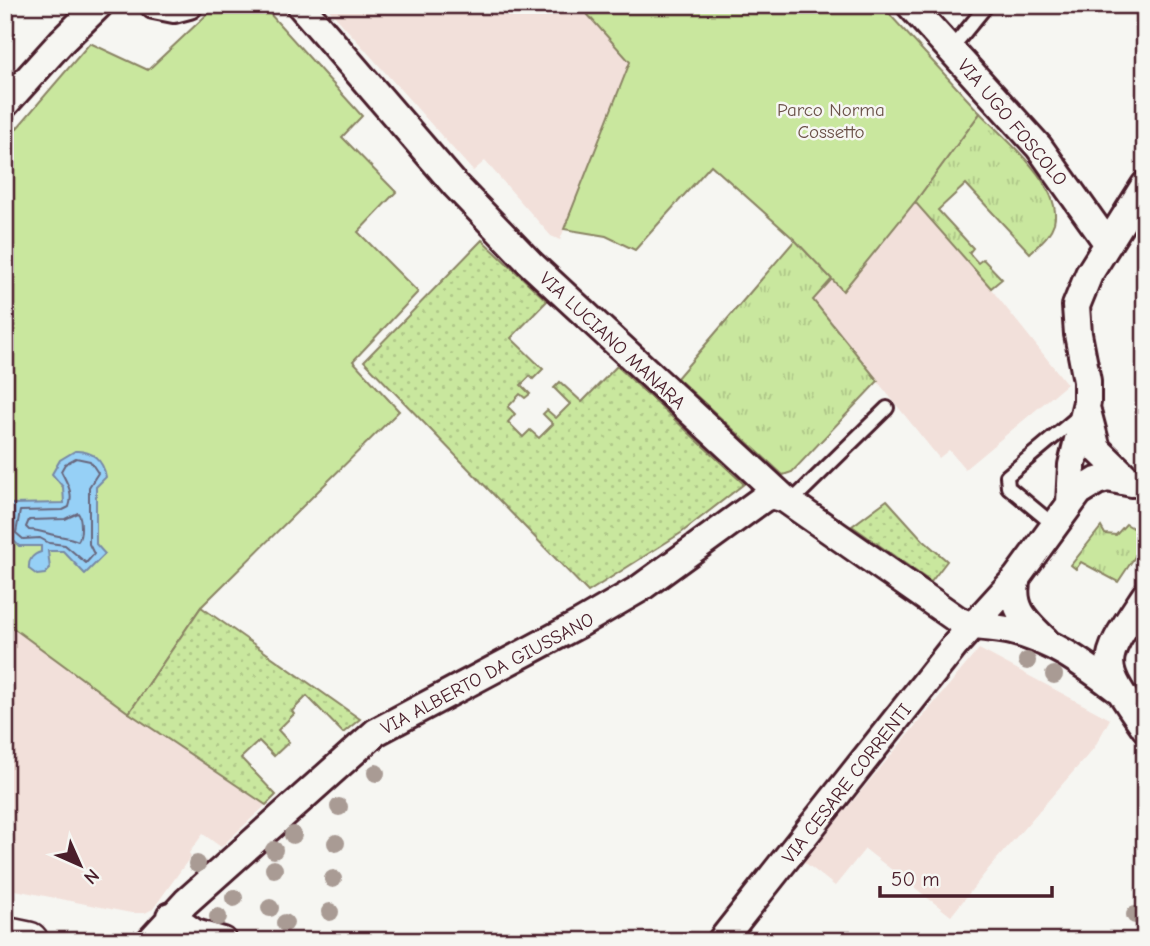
<svg xmlns="http://www.w3.org/2000/svg" width="1150" height="946" font-family="'Comic Neue',sans-serif">
<defs>
<pattern id="grass-tufts" width="24" height="20" patternUnits="userSpaceOnUse" patternTransform="scale(1.75)"><rect width="24" height="20" fill="#c9e79e"/><path d="M3 7l-1-3M5 7V3M7 7l1-3M15 17l-1-3M17 17v-4M19 17l1-3" fill="none" stroke="#aec688"/></pattern>
<pattern id="garden-dots" width="8" height="8" patternUnits="userSpaceOnUse" patternTransform="scale(1.75)"><rect width="8" height="8" fill="#c9e79e"/><path d="M2 2h.1M6 6h.1" fill="none" stroke="#aec688" stroke-width="1.8" stroke-linecap="round"/></pattern>
</defs>
<rect width="100%" height="100%" fill="#f6f6f2"/>
<filter id="ink" filterUnits="userSpaceOnUse"><feTurbulence type="fractalNoise" baseFrequency=".0143" numOctaves="2"/><feDisplacementMap in="SourceGraphic" scale="14" xChannelSelector="R" yChannelSelector="G"/><feConvolveMatrix kernelMatrix="1 2 1 2 8 2 1 2 1" color-interpolation-filters="sRGB"/></filter>
<g filter="url(#ink)">
<path fill="#f2e0da" d="M325,5h254l51,57 -70,178 -9,-4 -66,-75 -12,10z
M915,202l57,63 95,119 -102,85 -16,-19 -10,8 -127,-158 20,-21 12,11z
M5,622l124,91 137,92 -45,42 -18,-13 -14,19 2,3 -38,53 -8,4h-14l-126,-25z
M979,649l131,70 -16,29 -104,119 -39,49 -86,-67 -30,37 -32,-25z"/>
<path fill="url(#grass-tufts)" stroke="#8a8364" stroke-width="2" d="M980,113c23,24 84,74 74,110 -4,13 -15,21 -24,30l-64,-69 -28,26 35,38 -4,5 9,10 5,-4 19,20 -11,9 -76,-86z
M795,240l37,39 -19,21 65,81 -86,91 -9,3 -106,-97z
M1126,524l14,8 -2,20 -20,30 -37,-20 -5,7 -5,-4 30,-38 4,7 11,1z"/>
<path fill="#c9e79e" stroke="#8a8364" stroke-width="2" d="M217,5h45l100,111 -20,21 54,55 -38,40 60,60 -65,69 46,50 -198,196 -72,106 -124,-91v-480l85,-99 58,27z
M579,5h302l99,108 -65,89 -72,89 -48,-51 -84,-75 -76,85 -29,-14 -42,-7 66,-167z"/>
<path fill="url(#garden-dots)" stroke="#8a8364" stroke-width="2" d="M482,240l65,61 -36,37 32,31 -10,10 -3,-3 -9,9 9,9 -5,4 -5,-4 -12,13 7,7 -7,8 15,15 7,-7 9,8 14,-14 -10,-10 4,-4 9,8 14,-14 -16,-16 6,-6 22,20 35,-36 127,118 -63,49 -93,59 -224,-231z
M887,500l36,40 24,21 -16,21 -79,-56z
M201,607l159,112 -17,14 -36,-37 -15,15 2,3 -16,16 11,12 -15,14 -15,-15 -18,17 35,37 -10,10 -137,-92z"/>
<path fill="#96d0f6" stroke="#7889a5" stroke-width="2" d="M75,451c17,-1 28,9 31,26l-10,10v57l9,10 -20,20 -22,-23h-15l2,18 -5,5 -8,1 -8,-6c-1,-9 4,-15 12,-17v-6h-22l-4,-4 -10,2v-15h5l1,-25 53,-1 -1,-16 -11,-13 8,-14z"/>
<g fill="none" stroke-linecap="round" stroke-linejoin="round">
<path stroke="#68667c" stroke-width="2" d="M76,458l14,3 8,12 -9,14v57l5,10 -8,9 -21,-18 -16,-2 -9,-5 -17,1 -7,-6 4,-22 43,-1 6,-3c5,-14 -2,-24 -8,-36l4,-7z
M78,513c4,5 4,23 0,28 -8,-4 -15,-4 -24,-6 -9,-2 -15,-5 -25,-5l-3,-3 3,-7 36,-1z"/>
<g stroke="#4a1f2b" stroke-width="18">
<path id="lane" d="M951,49l36,-44
M791,502l96,-94
M1055,526l-47,-39 -1,-11 73,-61"/>
</g>
<g stroke="#4a1f2b" stroke-width="32">
<path id="street" d="M154,5l20,4 15,-4
M300,5l156,181 75,78 254,235 173,121c17,9 35,6 54,11 43,11 70,32 105,58
M910,5l129,142 69,97
M5,104l57,-63 37,-36
M1087,411l10,38 34,33
M1070,503l2,-38 15,-63v-21l-9,-47 -2,-28 13,-32 56,-89
M1017,577c-7,30 7,43 28,63
M1145,596c-46,69 -47,64 0,132
M170,916l25,17 28,8
M150,941l36,-39 190,-170 203,-108 60,-35 125,-91 8,-3 13,4
M721,941l235,-297 61,-67 62,-85 18,-11 11,-3 24,5"/>
</g>
<g stroke="#4a1f2b" stroke-width="42">
<path id="secondary" d="M5,936l24,5"/>
</g>
<use href="#lane" stroke="#f6f6f2" stroke-width="12"/>
<use href="#street" stroke="#f6f6f2" stroke-width="26"/>
<use href="#secondary" stroke="#f6f6f2" stroke-width="37"/>
</g>
<g fill="#a99b94">
<circle cx="1027" cy="661" r="9"/>
<circle cx="1054" cy="675" r="9"/>
<circle cx="376" cy="773" r="9"/>
<circle cx="339" cy="807" r="9"/>
<circle cx="293" cy="835" r="9"/>
<circle cx="336" cy="843" r="9"/>
<circle cx="274" cy="850" r="9"/>
<circle cx="197" cy="864" r="9"/>
<circle cx="274" cy="869" r="9"/>
<circle cx="333" cy="879" r="9"/>
<circle cx="234" cy="898" r="9"/>
<circle cx="270" cy="908" r="9"/>
<circle cx="330" cy="912" r="9"/>
<circle cx="1135" cy="915" r="9"/>
<circle cx="218" cy="917" r="9"/>
<circle cx="285" cy="923" r="9"/>
</g>
</g>
<g text-anchor="middle" stroke-width="5" stroke-linejoin="round" paint-order="stroke">
<g font-size="19" fill="#6a5148" stroke="#f6f6f2">
<text x="831" y="116">Parco Norma<tspan x="831" dy="22">Cossetto</tspan></text>
</g>
<g font-size="19" fill="#4a1f2b" stroke="#f6f6f2">
<text transform="translate(1013 122) rotate(50)" y="7">VIA UGO FOSCOLO</text>
<text transform="translate(613 340) rotate(43)" y="7">VIA LUCIANO MANARA</text>
<text transform="translate(487 673) rotate(-28)" y="7">VIA ALBERTO DA GIUSSANO</text>
<text transform="translate(846 783) rotate(-52)" y="7">VIA CESARE CORRENTI</text>
</g>
</g>
<rect width="1150" height="946" fill="none" stroke="#f6f6f2" stroke-width="28"/>
<rect x="14" y="14" width="1122" height="918" fill="none" stroke="#4a1f2b" stroke-width="2.5" filter="url(#ink)"/>
<g transform="translate(80 865) rotate(135)" stroke="#f6f6f2" stroke-width="5" paint-order="stroke">
<path d="M0-5L12 26L0 18L-12 26Z" fill="#4a1f2b"/>
<text y="-10" font-size="19" font-weight="bold" text-anchor="middle" fill="#4a1f2b">N</text>
</g>
<path d="M880 886v10h172v-10" fill="none" stroke="#4a1f2b" stroke-width="3.5"/>
<text x="891" y="886" font-size="21" fill="#4a1f2b" stroke="#f6f6f2" stroke-width="5" paint-order="stroke">50 m</text>
</svg>
